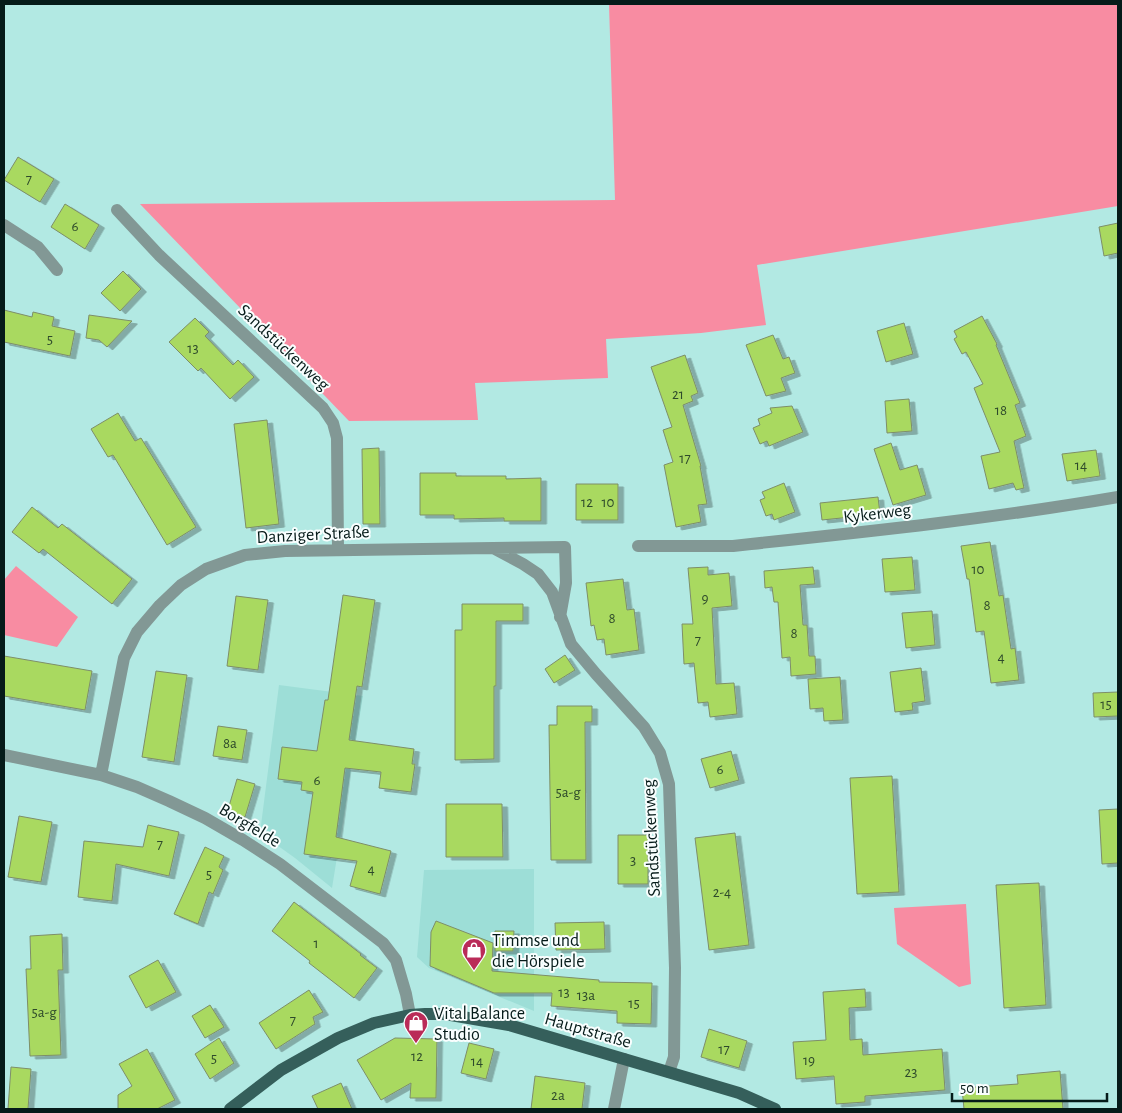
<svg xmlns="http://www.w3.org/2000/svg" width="1122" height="1113" font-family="'Alegreya Sans',sans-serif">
<defs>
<filter id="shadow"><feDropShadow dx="5.5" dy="3" stdDeviation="0" flood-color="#0004"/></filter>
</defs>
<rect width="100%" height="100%" fill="#b2e9e3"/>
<path fill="#9dded7" d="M279,685l84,11 -31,192 -37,-30 -35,-25z
M534,869v142l-105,-43 -12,-11 7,-87z"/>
<path fill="#f88ca2" d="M609,4h509v202l-361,59 9,60 -65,8 -95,6 2,39 -133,5 3,37 -129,1 -209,-217 475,-4z
M16,566l62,51 -21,30 -53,-12v-55z
M966,904l5,80 -12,3 -62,-43 -3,-36z"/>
<path fill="#a9d960" stroke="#7d8e69" filter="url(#shadow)" d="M18,157l36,22 -14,23 -36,-22z
M65,204l34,21 -14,24 -34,-22z
M1118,223v30l-14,3 -5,-29z
M123,271l18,18 -21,22 -19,-18z
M4,310l28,7 1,-5 21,5 -2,9 23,5 -5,25 -66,-14z
M89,315l43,6 -25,26 -8,-7 -13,-2z
M982,316l15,28 -1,1 24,58 -5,2 11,31 -12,5 10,47 -8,2 -3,-7 -24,6 -8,-33 19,-4 -26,-64 9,-4 -17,-32 -4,2 -8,-15 3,-2 -3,-6z
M195,318l14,14 -4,4 28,29 5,-5 16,17 -24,22 -29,-31 -3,3 -29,-29z
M904,323l9,31 -27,8 -9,-31z
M773,335l10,24 6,-2 6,16 -14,5 5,13 -20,5 -20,-51z
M685,355l13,38 -7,3 2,5 -10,4 18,61h-1l7,38 -9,1 3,17 -25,5 -12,-62 9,-3 -10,-32 9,-3 -21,-60z
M909,399l3,32 -25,2 -2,-32z
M792,406l11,26 -34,14 -2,-5 -7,3 -7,-16 7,-3 -2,-6 14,-6 -2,-5z
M118,413l17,28 6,-3 55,89 -29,18 -54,-90 -5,2 -17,-28z
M267,420l12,104 -33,4 -12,-104z
M891,443l9,27 17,-5 9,30 -33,10 -19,-56z
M379,448l1,76h-17l-1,-75z
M1096,450l4,26 -33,5 -5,-27z
M420,473h36v3h50v3l35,-1v43h-37v-3l-50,1v-4h-34z
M784,483l11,29 -21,8 -2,-6 -6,2 -6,-16 5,-2 -3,-6z
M576,484h42v36h-42z
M878,497l2,17 -58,6 -2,-17z
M32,507l26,21 4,-4 70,55 -20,25 -69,-55 -4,4 -27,-21z
M990,542l9,54 4,-1 8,54 4,-1 4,32 -28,3 -7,-52 -8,1 -7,-53h-2l-6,-33z
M912,557l3,33 -30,2 -3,-33z
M708,567v8l21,-2 3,33 -20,2 4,76 18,-1 3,31 -27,3 -2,-15 -10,1 -4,-40 -10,1 -2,-40h11l-5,-56z
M813,567l2,17 -15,1 3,40h4l2,31h6l1,18 -25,2 -1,-19 -8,1 -4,-56h-4l-2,-15 -7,1 -1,-17z
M623,579l4,31 7,-1 5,41 -33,5 -2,-16 -7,1 -3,-15 -3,1 -5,-43z
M343,595l32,5 -13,87 -5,-1 -8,54 65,9 -2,15h3l-4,28 -32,-4 2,-16 -36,-4 -9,69 55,14 -11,43 -30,-8 7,-25 -53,-7 9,-62 -12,-2 1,-8 -24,-3 4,-32 35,4 8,-51h3z
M236,596l32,4 -10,70 -31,-4z
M462,604h61v17h-27v65h-2v73l-39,1v-130h7z
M932,611l3,34 -29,3 -4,-35z
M565,655l10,15 -21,13 -9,-14z
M4,656l88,15 -7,39 -81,-14z
M921,668l4,33 -13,2 1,7 -18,2 -5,-40z
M156,671l31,4 -13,87 -32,-5z
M840,677l3,43 -19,1 -1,-13 -13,1 -2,-30z
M1118,692v24l-24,1 -1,-24z
M557,706h35v16h-7l1,138h-35l-2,-135h8z
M218,726l29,4 -5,30 -29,-4z
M731,751l8,29 -29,8 -9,-29z
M892,776l7,116 -42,2 -7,-116z
M237,779l18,5 -10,33 -18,-4z
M446,804h56l1,53h-57z
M1118,809v54l-16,1 -3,-54z
M19,816l33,6 -11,60 -33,-5z
M148,825l31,7 -10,44 -53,-12 -4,37 -34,-4 6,-56 59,6z
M735,833l14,112 -40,5 -14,-112z
M618,835h30v49h-30z
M205,847l19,9 -5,11 4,3 -10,24 -4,-2 -11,32 -24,-10z
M1039,883l7,122 -42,3 -8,-123z
M294,902l67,52 -1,1 17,13 -23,30 -45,-35 1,-2 -38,-30z
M436,921l57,22 -1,28 107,9v2l53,1 -1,41 -34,-1v-12l-66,-5 1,-13h-58l-64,-27 1,-34z
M604,922l1,27 -49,1 -1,-27z
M495,931h19l-1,20h-18z
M62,934l1,36h-5l3,85 -31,1 -4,-87h5l-1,-33z
M158,960l18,32 -30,16 -17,-32z
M865,989l1,18 -17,1 1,32 12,-1 1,16 79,-6 3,41 -80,6v6l-29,2 -2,-28 -38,3 -3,-37 33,-2 -3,-48z
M309,990l14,22 -10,5 2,7 -39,25 -17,-26z
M210,1005l14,22 -19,11 -13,-22z
M709,1029l38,12 -8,27 -38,-11z
M219,1038l15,25 -24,16 -15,-25z
M395,1038l42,1 -1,59h-26l1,-15 -30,17 -24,-40z
M469,1043l25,6 -8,30 -25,-6z
M147,1049l28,51 -18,9h-39v-14l14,-9 -13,-22z
M11,1067l20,2 -3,40h-20z
M1060,1071l3,38h-99l-2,-21 56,-4 -1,-9z
M535,1076l50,7 -3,26h-51z
M341,1083l11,26h-34l-6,-13z"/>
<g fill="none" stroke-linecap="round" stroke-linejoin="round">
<path stroke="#829895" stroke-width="12" d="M117,210l42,45 164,153 10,15 4,15 1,111
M4,225l34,22 19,23
M638,546h95l18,-2c123,-13 245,-26 367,-47
M495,549l28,15 15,10 14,18 19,52 25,30 48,53 16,26 9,31 6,184 -1,89 -5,15
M4,755l97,20 36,12 32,14 36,17 38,22 37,24 103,79 13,17 10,34 4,21
M101,775l23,-117 13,-26 23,-27 21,-20 25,-16 39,-14 40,-4 280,-4 1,36 -6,34
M614,1109l10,-50"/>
<path stroke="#355f5b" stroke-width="12" d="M230,1109l51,-39 57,-32 36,-15 36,-8 15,-1h20l64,11 230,68 36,16"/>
</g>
<defs>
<g id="shop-pin" transform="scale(1.25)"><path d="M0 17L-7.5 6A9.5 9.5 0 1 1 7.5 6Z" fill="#ba2b58" stroke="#f9fefe"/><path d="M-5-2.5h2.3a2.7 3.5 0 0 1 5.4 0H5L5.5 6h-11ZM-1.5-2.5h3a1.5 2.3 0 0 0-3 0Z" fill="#fff"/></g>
</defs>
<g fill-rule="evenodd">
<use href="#shop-pin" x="474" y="950"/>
<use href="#shop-pin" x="416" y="1023"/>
</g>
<g text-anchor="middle" stroke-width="4" stroke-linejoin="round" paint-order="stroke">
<g font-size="15" fill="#2e4a2b">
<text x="29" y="184">7</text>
<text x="75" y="231">6</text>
<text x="50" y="344">5</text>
<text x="193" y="353">13</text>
<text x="678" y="399">21</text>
<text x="1001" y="415">18</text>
<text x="685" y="463">17</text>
<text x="1081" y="470">14</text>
<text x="587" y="507">12</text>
<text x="608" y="507">10</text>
<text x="978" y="574">10</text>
<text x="705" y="603">9</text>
<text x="987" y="610">8</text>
<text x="612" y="623">8</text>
<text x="794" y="638">8</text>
<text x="698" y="645">7</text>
<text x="1001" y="662">4</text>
<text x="1106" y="709">15</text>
<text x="230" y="748">8a</text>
<text x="720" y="774">6</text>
<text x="317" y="785">6</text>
<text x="568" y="797">5a-g</text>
<text x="160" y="849">7</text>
<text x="633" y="865">3</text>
<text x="371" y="874">4</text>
<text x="209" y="879">5</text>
<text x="722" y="897">2-4</text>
<text x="316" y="948">1</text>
<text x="564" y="997">13</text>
<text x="586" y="1000">13a</text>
<text x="634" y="1008">15</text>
<text x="44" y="1017">5a-g</text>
<text x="293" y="1025">7</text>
<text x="724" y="1054">17</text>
<text x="417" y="1061">12</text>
<text x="214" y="1063">5</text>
<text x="809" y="1065">19</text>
<text x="477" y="1066">14</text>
<text x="911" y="1077">23</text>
<text x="558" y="1100">2a</text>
</g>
<g font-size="18" fill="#051b19" stroke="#f9fefe">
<text transform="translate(284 347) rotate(43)" y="6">Sandstückenweg</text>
<text transform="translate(877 513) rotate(-7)" y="6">Kykerweg</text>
<text transform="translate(313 534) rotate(-3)" y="6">Danziger Straße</text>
<text transform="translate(250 825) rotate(31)" y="6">Borgfelde</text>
<text transform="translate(651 838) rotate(-93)" y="6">Sandstückenweg</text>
<text transform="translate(588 1030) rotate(16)" y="6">Hauptstraße</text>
</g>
<g font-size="18" fill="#051b19" stroke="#f9fefe" text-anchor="start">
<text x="492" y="946">Timmse und<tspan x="492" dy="21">die Hörspiele</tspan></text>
<text x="434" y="1019">Vital Balance<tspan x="434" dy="21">Studio</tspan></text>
</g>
</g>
<rect width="1122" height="1113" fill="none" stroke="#051b19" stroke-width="10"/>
<path d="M952 1093v8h155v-8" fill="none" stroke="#051b19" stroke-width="2.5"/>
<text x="960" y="1093" font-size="15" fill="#051b19" stroke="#f9fefe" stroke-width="4" paint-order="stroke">50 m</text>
</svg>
